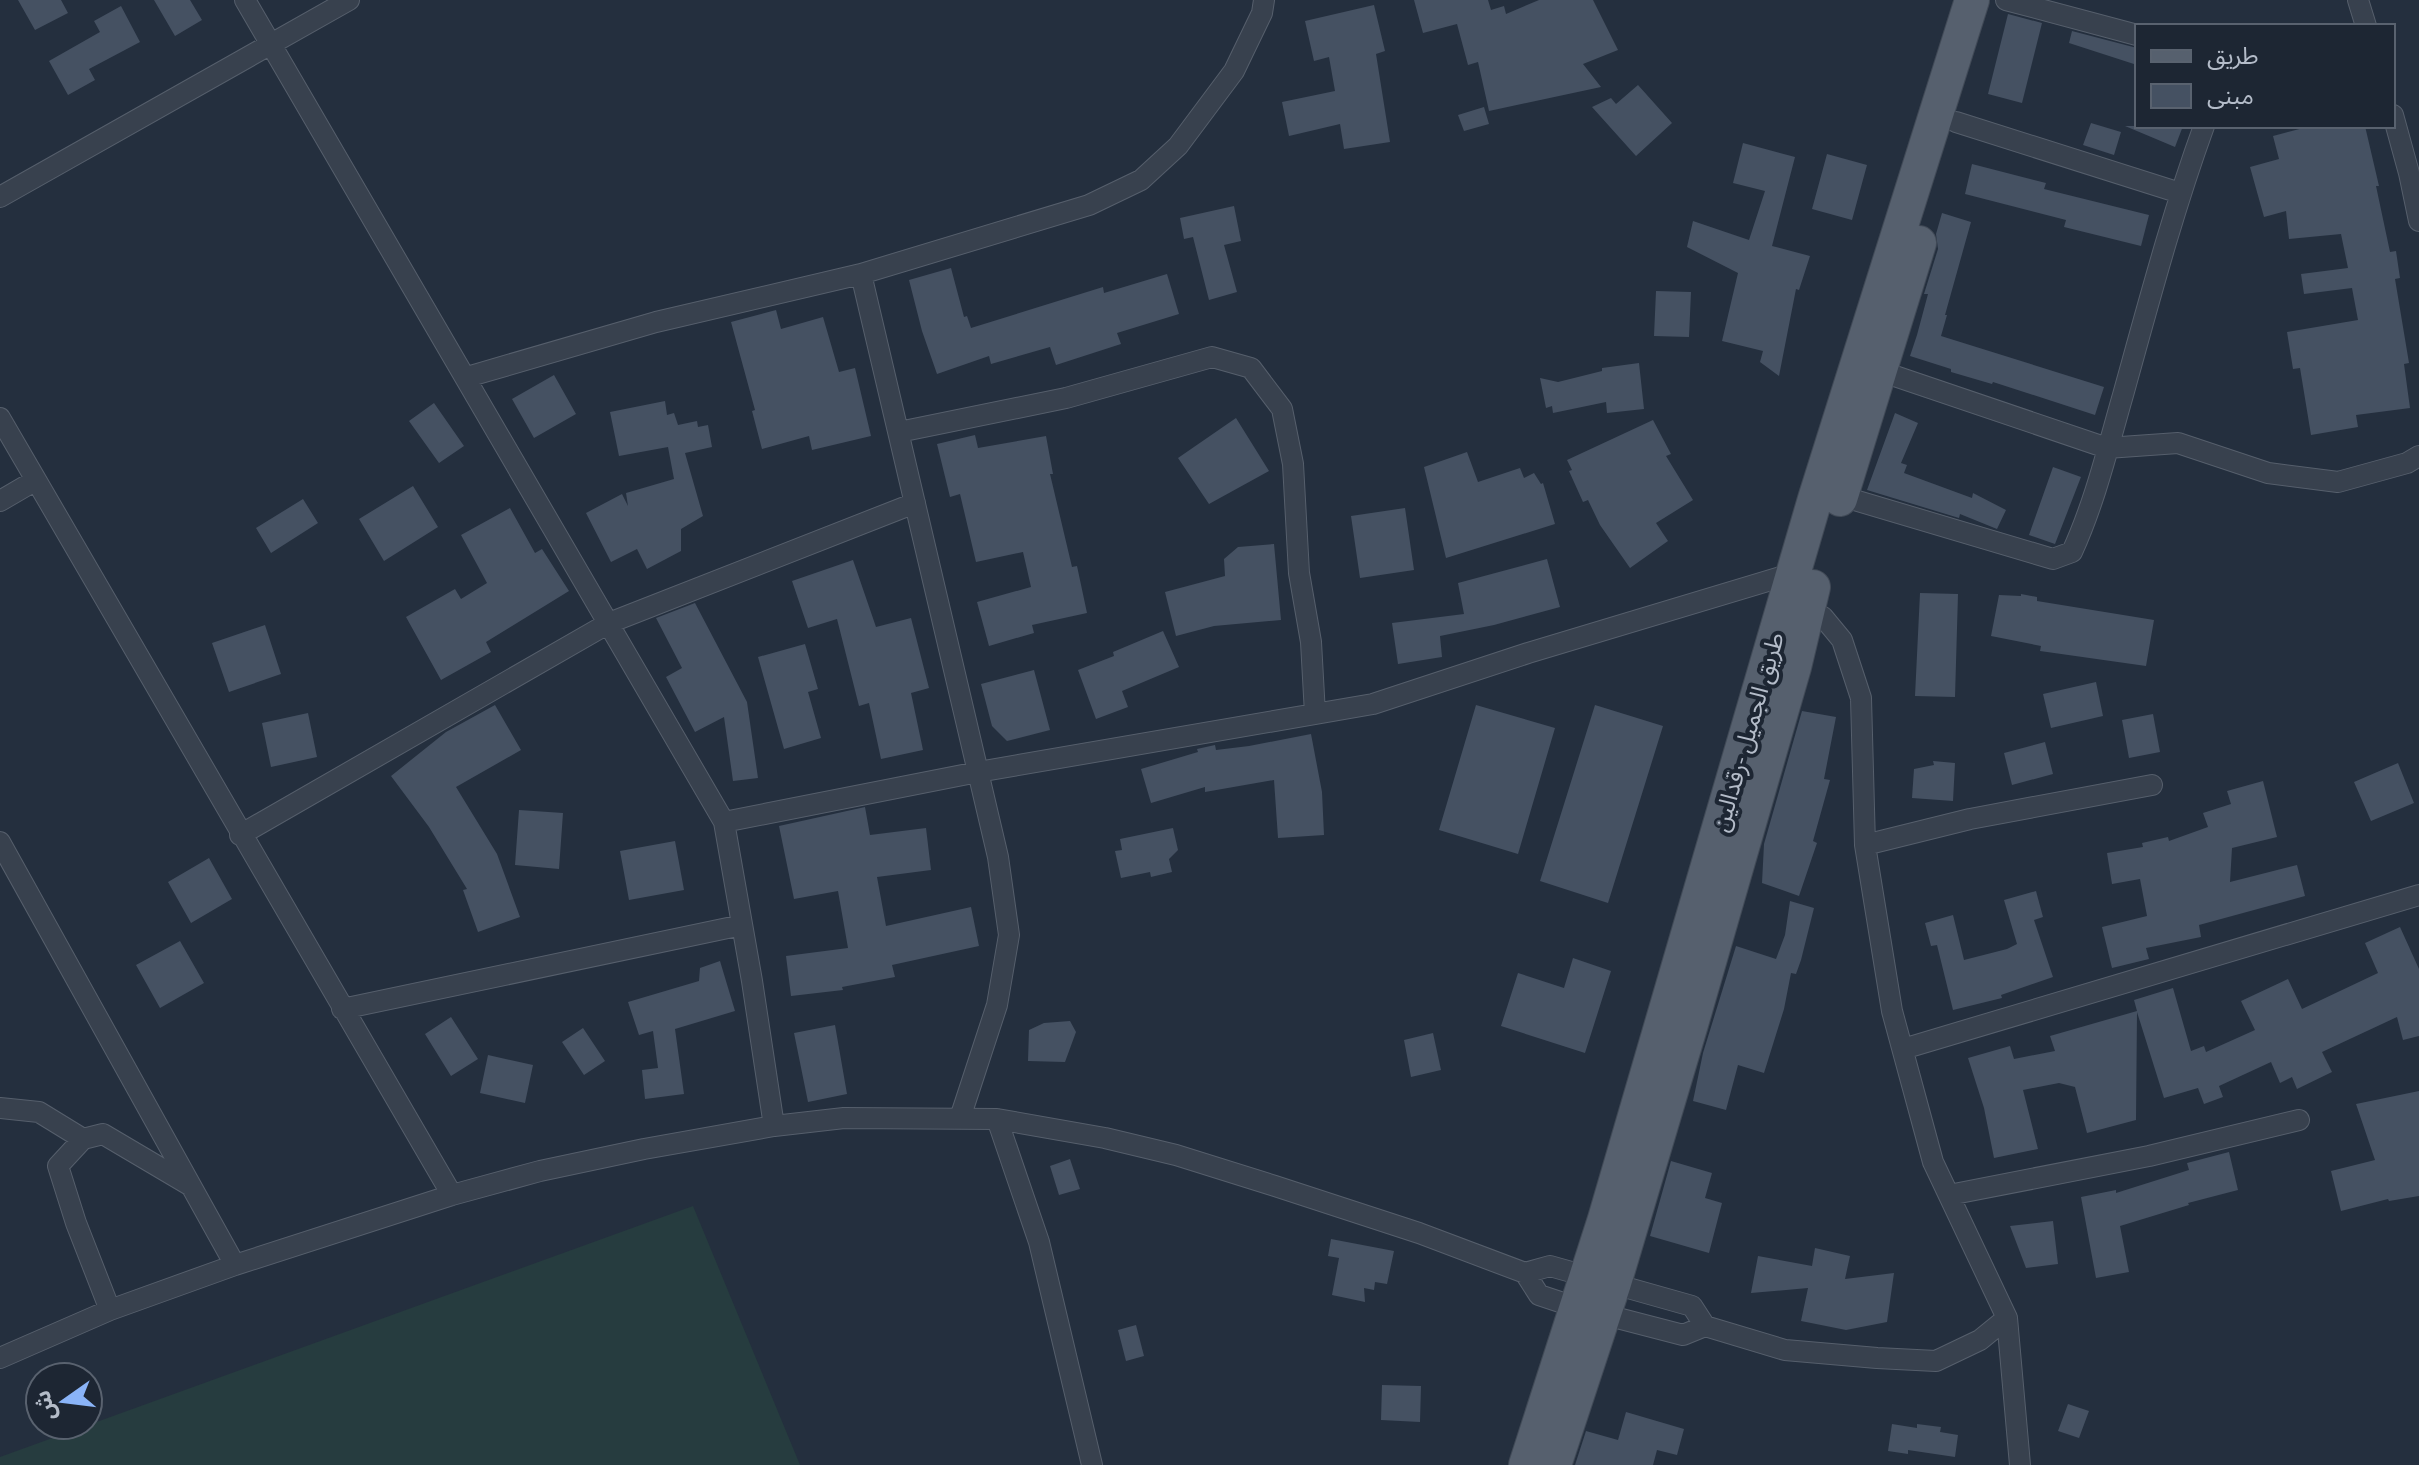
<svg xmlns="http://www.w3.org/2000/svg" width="2419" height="1465" font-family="'Source Sans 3','Noto Sans Arabic',sans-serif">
<rect width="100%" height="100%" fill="#242f3e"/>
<path fill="#263c3f" d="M693,1206l107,259h-800v-8z"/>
<path fill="#455162" d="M18,0h43l7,13 -33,17z
M154,0h36l12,20 -27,16z
M1414,0h74l3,10 13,-4 2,8 33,-14h54l25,50 -35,14 18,23 -112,24 -11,-49 -10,3 -11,-41 -34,9z
M1374,5l11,46 -9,3 14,88 -46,7 -4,-25 -51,12 -7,-34 53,-11 -6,-34 -15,4 -9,-40z
M121,6l19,36 -51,27 6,11 -27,15 -19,-34 51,-29 -6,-11z
M2008,14l34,9 -20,80 -34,-9z
M2072,31l65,17v17l-68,-22z
M1638,85l34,38 -36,33 -44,-49 19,-9 5,6z
M1484,107l5,17 -25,7 -6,-16z
M2091,123l30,9 -7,23 -31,-10z
M2125,126h58l-8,21z
M2311,126h54l14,60h-3l14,66 6,-1 4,27 -5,1 14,84 -5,1 6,44 -54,7 2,12 -47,8 -11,-67 -7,1 -6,-37 71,-12 -6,-32 -48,6 -3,-20 47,-6 -7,-34 -52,5 -3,-28 -22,6 -14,-50 29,-8 -6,-23z
M1743,143l52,14 -23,89 38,10 -11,34 -3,-1 -17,87 -19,-14 3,-11 -41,-10 16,-68 -51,-26 6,-26 56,19 16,-49 -32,-8z
M1827,154l40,11 -15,55 -40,-11z
M1972,164l74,19 -2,6 105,26 -8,31 -77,-19 2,-7 -101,-26z
M1234,206l7,35 -17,4 13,47 -28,8 -16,-63 -9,2 -4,-21z
M1942,213l29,9 -26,93h2l-6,21 163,51 -9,28 -102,-33 -1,2 -41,-12v-3l-41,-13 7,-21 11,-41h-4l14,-45 -2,-15z
M951,268l13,49 3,-1 4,12 132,-41 1,6 63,-19 12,40 -62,19 4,11 -65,21 -6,-18 -59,17 -2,-8 -52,18 -15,-43 -13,-51z
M1656,291l35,1 -2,45 -35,-1z
M776,310l5,19 42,-12 16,55 16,-4 16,68 -59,14 -3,-14 -47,13 -10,-38 3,-1 -24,-88z
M1639,363l5,46 -37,4 -1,-11 -53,11 -1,-7 -6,2 -6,-30 18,4 44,-11v-3z
M554,375l22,39 -42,24 -22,-39z
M665,401l2,14 7,-2 4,12 19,-4 1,6 10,-2 4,22 -27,6 18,63 -22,13v22l-34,18 -10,-20 -26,13 -25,-49 36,-19 6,12 -2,-13 48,-14 -6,-32 -49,9 -9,-44z
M434,403l30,43 -25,17 -30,-42z
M1895,413l23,10 -17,40 6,2 -3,8 68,25 1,-5 33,17 -9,19 -37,-15 -1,4 -92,-28z
M1236,418l33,53 -60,33 -31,-46z
M1653,420l18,34 -5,2 27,44 -37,23 12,18 -38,27 -30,-43 -12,-25 -5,2 -14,-31 3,-1 -5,-10z
M975,435l3,13 68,-12 7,38h-3l22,93 5,-1 10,47 -55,12 2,8 -45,13 -12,-44 54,-15 -8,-35 -47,10 -16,-68 -10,3 -13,-53z
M1467,452l11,30 42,-14 4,10 10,-5 7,11 2,-1 12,41 -109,34 -22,-91z
M2053,467l28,10 -26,67 -26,-9z
M413,486l25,41 -54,34 -25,-42z
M303,499l15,24 -47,30 -15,-25z
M510,508l25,45 7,-4 27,42 -83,51 5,10 -50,28 -35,-63 49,-28 6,10 26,-16 -26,-48z
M1405,508l9,62 -54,8 -9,-62z
M1274,544l7,76 -67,6 -38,10 -11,-44 60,-16 -1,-17 14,-12z
M1547,559l13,48 -66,18 -54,11 2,21 -44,7 -6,-41 72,-9 -6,-31z
M853,560l23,67 35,-9 18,70 -18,5 12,57 -42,9 -12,-56 -10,3 -22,-87 -29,9 -16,-47z
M1920,593l38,1 -3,103 -40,-1z
M2021,594l16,3v4l117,19 -8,46 -106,-15 1,-5 -50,-10 8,-41 22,1z
M695,603l52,99 11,76 -25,3 -9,-64 -29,15 -29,-55 16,-9 -26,-50z
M265,625l16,49 -52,18 -17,-49z
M1163,631l16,36 -57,24 6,16 -32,12 -18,-49 36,-14 -1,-4z
M805,644l13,45 -10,3 13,46 -37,11 -26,-92z
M1034,670l16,60 -43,11 -15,-15 -11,-42z
M2096,682l7,34 -52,12 -8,-34z
M495,705l26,45 -65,37 41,67 23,63 -42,15 -15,-42 4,-1 -38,-62 -38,-51 55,-44z
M1476,705l79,23 -37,126 -79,-24z
M1595,705l68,21 -55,177 -68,-22z
M1802,711l34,6 -12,62 6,1 -17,61 4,2 -18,53 -37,-13 2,-39z
M308,713l9,44 -46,10 -9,-44z
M2153,714l7,38 -31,6 -7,-38z
M1311,734l11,58 2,43 -46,3 -4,-58 -69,12v-5l-54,16 -10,-34 57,-17 -1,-3 18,-4 1,5 33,-4z
M2045,742l8,32 -41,11 -8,-32z
M1933,761l22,2 -2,38 -41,-3 2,-29 20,-4z
M2398,763l16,40 -43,18 -17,-39z
M2263,781l14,56 -45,11 -2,34 67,-17 8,31 -106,29 2,12 -55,11 3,11 -37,9 -10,-41 45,-11 -7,-37 -28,5 -5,-31 36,-6 -1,-4 26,-6 1,4 39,-14 -5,-14 28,-9 -4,-13z
M865,807l5,28 56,-7 5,42 -54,7 9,49 85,-19 8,39 -87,19 3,12 -53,10 1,3 -52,6 -5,-40 62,-8 -10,-57 -44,8 -15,-73z
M519,810l44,3 -4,56 -44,-4z
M1173,828l5,22 -9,9 3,13 -21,5 -1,-5 -29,6 -6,-27 7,-1 -2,-11z
M675,841l9,49 -55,10 -9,-49z
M209,858l23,41 -41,24 -23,-41z
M2036,891l7,26 -9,3 19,57 -52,18 1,3 -49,12 -16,-65 -6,1 -6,-23 28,-8 11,45 43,-11 10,-5 -13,-44z
M1790,901l24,7 -13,52 -5,14 -5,-1 -7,36 -20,64 -26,-8 -12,45 -33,-9 10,-48 33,-107 40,13 9,-24z
M2400,927l19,42v67l-16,4 -6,-23 -75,35 10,20 -35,17 -5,-12 -12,6 -9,-21 -52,24 4,11 -19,7 -6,-16 -34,10 -27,-86 -1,108 -49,13 -12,-46 -16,-4 -36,7 15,59 -44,9 -10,-50 -16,-50 42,-12 4,13 41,-8 -5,-15 87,-25 -3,-11 39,-12 18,63 13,-5 2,6 49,-22 -14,-29 47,-22 14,30 76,-36 -13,-30z
M180,941l24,42 -44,25 -24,-43z
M1573,958l38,13 -26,82 -84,-27 17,-53 46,15z
M720,961l15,50 -60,18 9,65 -39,5 -3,-29 16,-2 -5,-37 -14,4 -11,-33 71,-21 1,-13z
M451,1017l27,42 -27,17 -26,-42z
M1070,1021l6,11 -11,30 -37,-1 1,-31 15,-7z
M835,1025l12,69 -39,8 -14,-69z
M583,1028l22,33 -21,14 -22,-33z
M1433,1033l8,37 -30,7 -7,-37z
M488,1055l45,10 -8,38 -45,-10z
M2419,1091v105l-30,5 -1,-2 -47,12 -10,-40 44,-11 -19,-56z
M2229,1152l9,38 -50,13 1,2 -69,21 9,46 -33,6 -15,-81 35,-7v3l73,-23 -2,-7z
M1070,1159l10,30 -21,6 -9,-29z
M1671,1161l41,12 -7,25 17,5 -13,50 -59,-17z
M2053,1221l5,43 -32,4 -16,-42z
M1331,1239l63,12 -7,33 -12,-2 -1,8 -10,-2 1,14 -33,-7 7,-37 -11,-2z
M1815,1248l35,8 -5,23 49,-6 -7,49 -41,8 -45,-9 7,-33 -57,5 7,-37 54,10z
M1136,1325l8,31 -18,5 -8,-31z
M1382,1385l39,1 -1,36 -39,-2z
M2068,1404l21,7 -10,27 -21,-7z
M1626,1412l58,17 -7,26 -20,-5 -4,15h-78l11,-34 32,9z
M1892,1424l25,4v-4l24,3 -1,5 18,3 -3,22 -47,-7v4l-20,-3z"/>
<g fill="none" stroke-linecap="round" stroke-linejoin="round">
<g stroke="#565f6c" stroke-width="22">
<path id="minor" d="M245,0l479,822 28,159 22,145
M2006,0l131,35
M2358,0l8,26
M2393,115l16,58 10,48
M1956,122l224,71
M0,197l349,-197
M861,274l137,583 11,78 -12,70 -37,113
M1880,371l227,77 71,-5 90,30 70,9 69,-19 12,-7
M467,377l189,-55 205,-48 228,-69 52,-25 37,-34 56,-75 28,-58 2,-13
M0,418l452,777
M899,432l167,-34 146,-41 39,11 31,41 11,55 6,109 12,69 4,72
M1841,496l212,63 19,-7c23,-50 36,-105 51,-157 25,-90 49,-181 81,-269
M0,501l36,-21
M1807,608l16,9 19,23 19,58 4,147 27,166 41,151 74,156 13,147
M724,822l254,-50 395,-68 155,-51 266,-80
M240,835l369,-212 306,-120
M0,842l235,423
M1865,845l105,-26 182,-34
M342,1009l400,-84
M1903,1049l516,-154
M0,1108l39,4 44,27
M997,1119l42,123 53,223
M1949,1195l200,-39 150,-36
M1525,1273l14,22 36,12 108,28 22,-9 80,24 92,8 59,3 44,-21 27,-22
M110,1310l-34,-87 -18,-57 25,-27 20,-5 88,52
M0,1358l110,-48 125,-45 217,-70 88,-24 104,-22 130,-23 70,-8 153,1 108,19 71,17 99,31 144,47 106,40 25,-7 142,40 13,20"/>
</g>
<g stroke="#414a57" stroke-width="36">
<path id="primary" d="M1840,499l79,-256
M1526,1465l79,-246 210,-720 157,-499
M1554,1465l60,-182 77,-259 103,-357 19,-80"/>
</g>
<use href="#minor" stroke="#38414e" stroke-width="20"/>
<use href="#primary" stroke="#56606e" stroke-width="34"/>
</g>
<g text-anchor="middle" stroke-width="8" stroke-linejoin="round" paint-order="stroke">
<g font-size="24" fill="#b4bcc9" stroke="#1d2633">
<text transform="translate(1748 732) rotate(-74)" y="8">طريق الجميل -رقدالين</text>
</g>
</g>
<rect x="2135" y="24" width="260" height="104" fill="#1d2633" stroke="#59626f" stroke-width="2"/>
<rect x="2151" y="50" width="40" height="12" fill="#56606e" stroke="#59626f" stroke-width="2"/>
<text x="2207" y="64" font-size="24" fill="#b4bcc9">طريق</text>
<rect x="2151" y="84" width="40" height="24" fill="#455162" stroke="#59626f" stroke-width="2"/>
<text x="2207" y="104" font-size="24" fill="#b4bcc9">مبنى</text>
<g transform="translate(64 1401) rotate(256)"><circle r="38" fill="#1d2633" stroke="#59626f" stroke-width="2"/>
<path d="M0-6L14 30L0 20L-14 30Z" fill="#8ab4f8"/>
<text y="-12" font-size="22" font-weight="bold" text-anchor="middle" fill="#b4bcc9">ش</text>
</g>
</svg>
